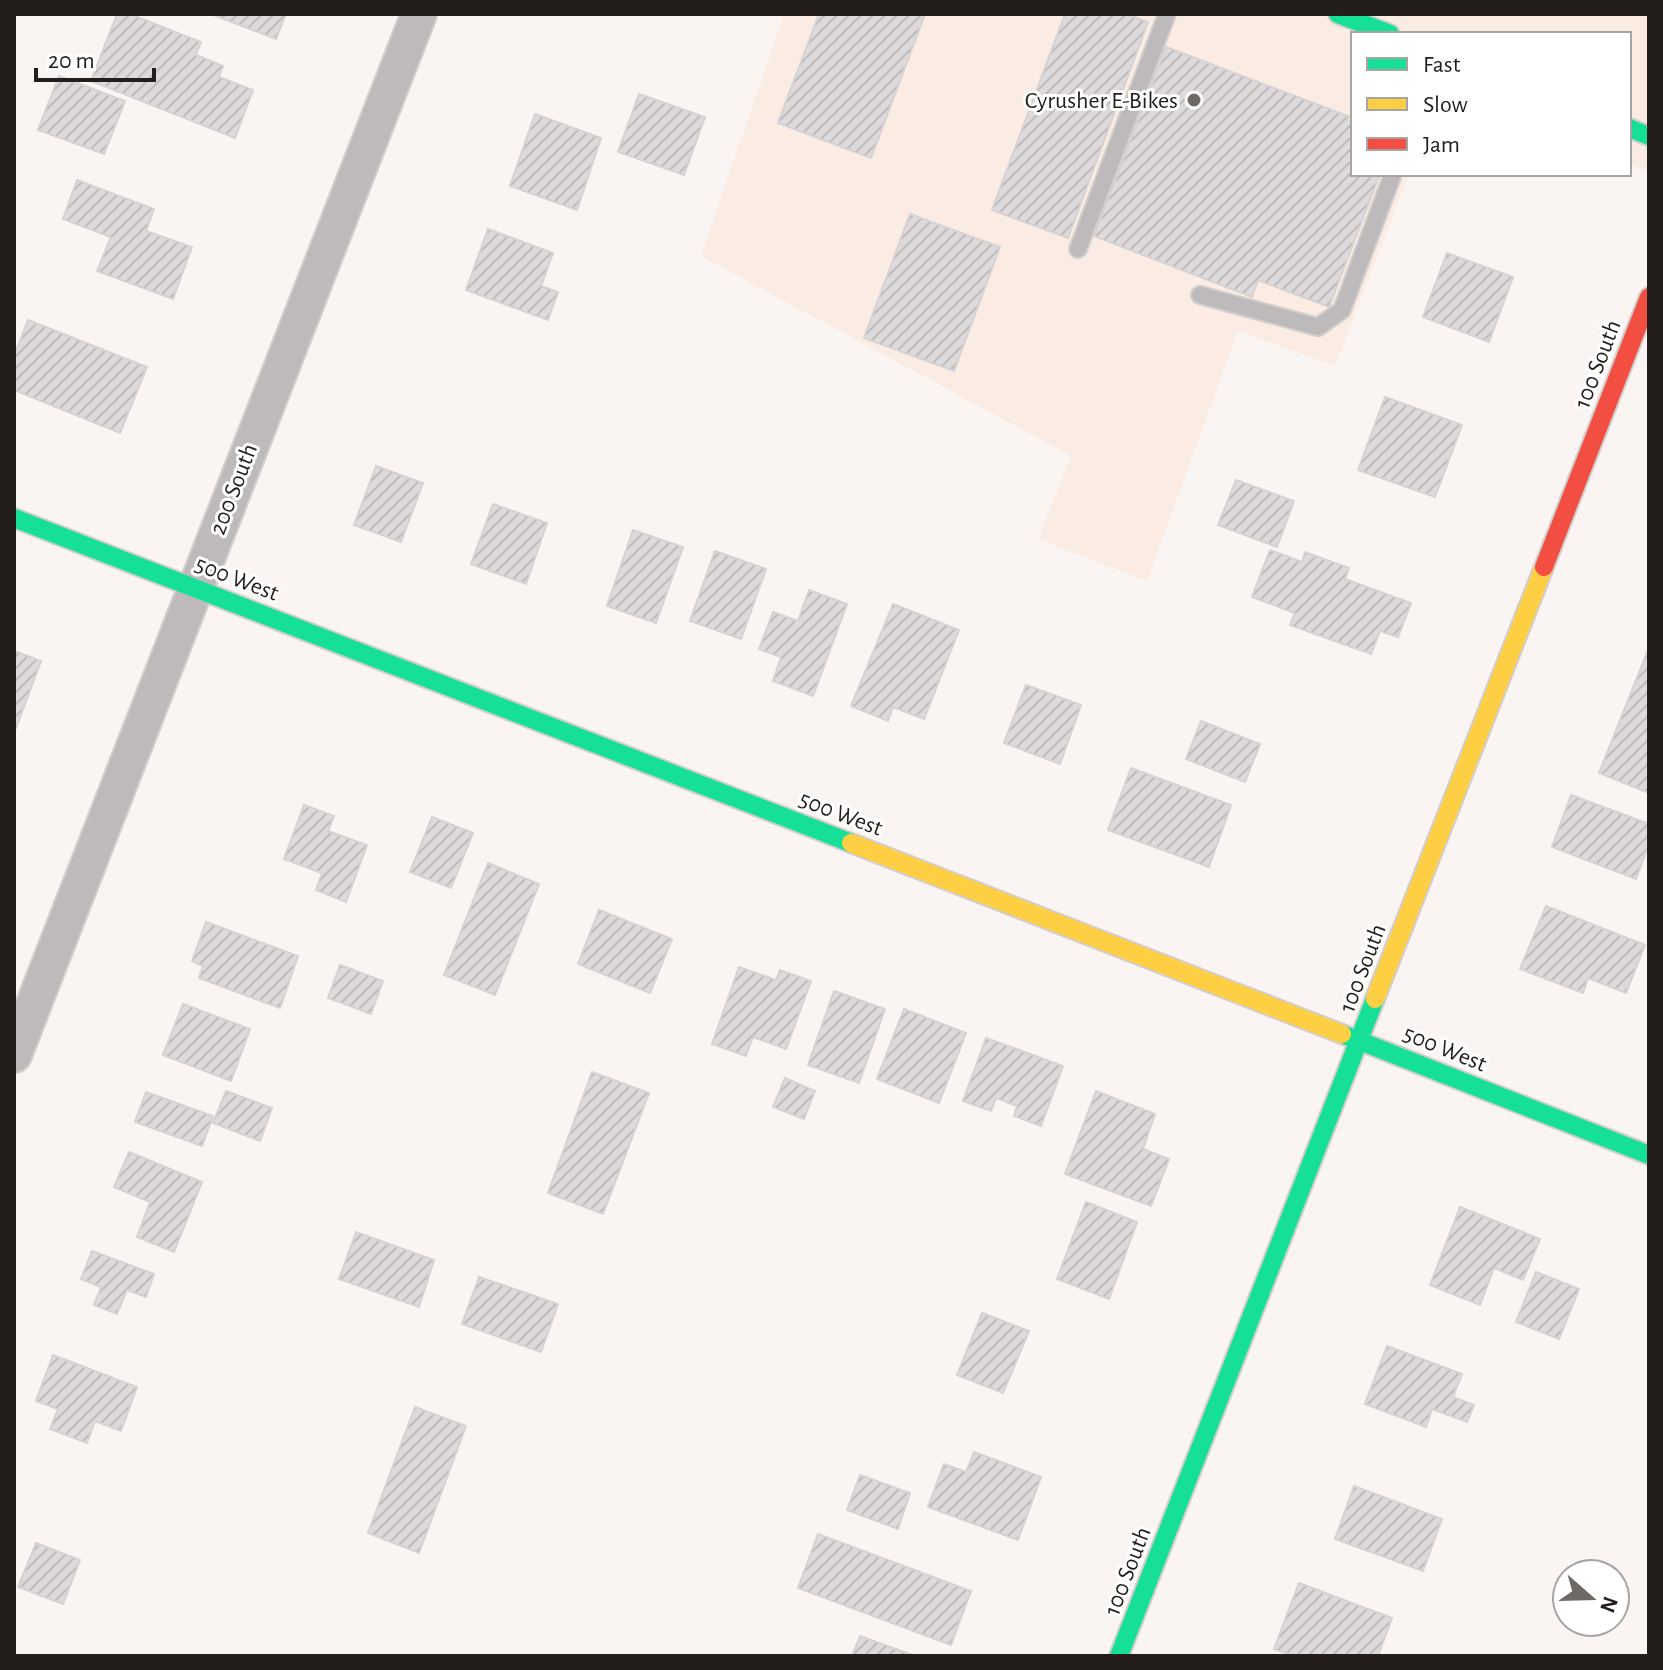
<svg xmlns="http://www.w3.org/2000/svg" width="1663" height="1670" font-family="'Alegreya Sans',sans-serif">
<defs>
<pattern id="building-hatch" width="6" height="6" patternUnits="userSpaceOnUse" patternTransform="scale(2)"><rect width="6" height="6" fill="#dedadb"/><path d="M-1 1l2-2M0 6l6-6M5 7l2-2" fill="none" stroke="#bebbbb"/></pattern>
</defs>
<rect width="100%" height="100%" fill="#faf4f2"/>
<path fill="#fbece3" d="M784,14h865v158l-20,-8v-130h-276v140h56l-74,192 -97,-35 -91,250 -109,-42 33,-83 -370,-200z"/>
<path fill="url(#building-hatch)" stroke="#d6d2d3" stroke-width="2" d="M117,14h13l71,28 -5,13 27,11 -4,11 34,13 -18,48 -144,-57z
M211,14h75l-10,25z
M819,14h106l-54,144 -93,-35z
M1065,14h61l22,8 -80,216 -76,-28z
M1166,47l187,71v56h27l-51,133 -71,-27 -6,17 -158,-61z
M59,76l66,25 -21,53 -66,-24z
M639,94l66,23 -21,58 -66,-23z
M535,114l66,24 -24,72 -67,-24z
M77,180l77,29 -8,22 46,16 -19,52 -76,-28 14,-34 -48,-18z
M910,214l90,33 -46,124 -90,-33z
M488,229l65,24 -12,33 17,6 -10,28 -82,-30z
M1447,253l66,24 -24,65 -66,-25z
M28,320l119,47 -27,66 -106,-43v-34z
M1385,397l77,28 -27,72 -77,-27z
M376,466l47,17 -22,59 -47,-17z
M1236,480l58,21 -17,46 -59,-22z
M493,504l54,19 -21,61 -55,-20z
M633,530l50,17 -27,76 -49,-17z
M1270,550l32,12 3,-10 44,16 -4,11 66,24 -13,34 -18,-6 -9,23 -81,-29 5,-12 -43,-16z
M715,551l51,18 -25,70 -51,-18z
M809,590l38,14 -34,92 -40,-15 8,-24 -22,-8 14,-37 25,9z
M893,604l66,26 -35,89 -31,-12 -5,14 -37,-15z
M1648,650l1,1v142l-50,-20z
M14,651l27,10 -25,67 -2,-1z
M1026,685l55,20 -21,59 -56,-21z
M1201,721l59,23 -15,38 -59,-23z
M1131,768l100,37 -22,62 -101,-37z
M1571,795l78,29v20l-13,35 -84,-32z
M304,805l30,11 -6,15 39,14 -21,57 -30,-12 6,-17 -38,-14z
M432,817l41,16 -22,55 -41,-16z
M488,863l51,21 -44,111 -51,-20z
M1546,906l99,39 -19,48 -38,-15 -5,15 -63,-24z
M599,910l73,29 -22,54 -72,-29z
M206,922l92,34 -18,52 -81,-30 4,-12 -11,-5z
M340,965l43,16 -12,33 -43,-16z
M739,967l37,13 4,-10 31,11 -25,68 -33,-12 -7,19 -34,-12z
M834,991l51,18 -26,74 -51,-18z
M183,1004l67,25 -19,52 -68,-26z
M904,1009l62,24 -27,70 -62,-24z
M986,1038l77,28 -22,60 -27,-10 3,-10 -21,-8 -5,13 -28,-10z
M592,1072l57,21 -46,121 -55,-21z
M785,1078l30,13 -11,28 -31,-12z
M226,1091l46,17 -12,33 -47,-18z
M1096,1091l59,23 -12,35 26,10 -18,47 -86,-32z
M146,1092l67,24 -11,30 -67,-24z
M129,1152l73,30 -28,70 -37,-15 13,-35 -36,-15z
M1086,1202l51,20 -28,77 -52,-20z
M1460,1207l80,32 -17,41 -29,-12 -14,37 -50,-20z
M356,1232l78,28 -15,47 -80,-28z
M92,1251l62,23 -8,23 -19,-7 -10,24 -23,-9 7,-18 -20,-8z
M1536,1272l43,17 -20,50 -43,-17z
M479,1277l79,27 -17,48 -79,-28z
M982,1313l47,18 -26,62 -46,-18z
M1387,1346l75,28 -9,23 21,8 -7,17 -35,-13 -6,18 -61,-23z
M53,1355l84,32 -16,44 -26,-10 -8,22 -37,-14 8,-20 -22,-8z
M415,1407l51,19 -47,127 -51,-20z
M974,1452l67,25 -23,63 -90,-33 16,-43 22,8z
M860,1475l50,18 -12,36 -51,-19z
M1354,1486l88,33 -19,52 -88,-32z
M818,1534l153,57 -20,54 -153,-57z
M36,1543l44,17 -17,44 -45,-17z
M1299,1583l93,35 -14,38h-84l-20,-7z
M860,1636l55,20h-63z"/>
<g fill="none" stroke-linecap="round" stroke-linejoin="round">
<g stroke="#d2cecc" stroke-width="20">
<path id="lane" d="M1078,249l89,-235
M1200,295l118,32 24,-17 51,-136"/>
</g>
<g stroke="#d2cecc" stroke-width="38">
<path id="street" d="M14,1055l405,-1041"/>
</g>
<g stroke="#d2cecc" stroke-width="22">
<path id="fast" d="M1338,14l52,20
M1629,128l20,8
M14,518l837,325
M1342,1034l307,121
M1119,1656l256,-657"/>
</g>
<g stroke="#d2cecc" stroke-width="22">
<path id="slow" d="M851,843l491,191
M1375,999l169,-432"/>
</g>
<g stroke="#d2cecc" stroke-width="22">
<path id="jam" d="M1544,567l105,-270"/>
</g>
<use href="#lane" stroke="#bebabb" stroke-width="16"/>
<use href="#street" stroke="#bebabb" stroke-width="34"/>
<use href="#fast" stroke="#16e098" stroke-width="18"/>
<use href="#slow" stroke="#ffcf43" stroke-width="18"/>
<use href="#jam" stroke="#f24e42" stroke-width="18"/>
</g>
<circle fill="#6e6966" stroke="#fff" stroke-width="3" cx="1194" cy="100" r="8"/>
<g text-anchor="middle" stroke-width="6" stroke-linejoin="round" paint-order="stroke">
<g font-size="24" fill="#231e1b" stroke="#fff" text-anchor="end">
<text x="1178" y="108">Cyrusher E-Bikes</text>
</g>
<g font-size="24" fill="#231e1b" stroke="#fff">
<text transform="translate(1597 364) rotate(-69)" y="8">100 South</text>
<text transform="translate(233 489) rotate(-69)" y="8">200 South</text>
<text transform="translate(237 578) rotate(21)" y="8">500 West</text>
<text transform="translate(841 813) rotate(21)" y="8">500 West</text>
<text transform="translate(1362 968) rotate(-69)" y="8">100 South</text>
<text transform="translate(1445 1048) rotate(22)" y="8">500 West</text>
<text transform="translate(1127 1571) rotate(-69)" y="8">100 South</text>
</g>
</g>
<rect width="1663" height="1670" fill="none" stroke="#231e1b" stroke-width="32"/>
<rect x="1351" y="32" width="280" height="144" fill="#ffffff" stroke="#a7a5a4" stroke-width="2"/>
<rect x="1367" y="58" width="40" height="12" fill="#16e098" stroke="#a7a5a4" stroke-width="2"/>
<text x="1423" y="72" font-size="24" fill="#231e1b">Fast</text>
<rect x="1367" y="98" width="40" height="12" fill="#ffcf43" stroke="#a7a5a4" stroke-width="2"/>
<text x="1423" y="112" font-size="24" fill="#231e1b">Slow</text>
<rect x="1367" y="138" width="40" height="12" fill="#f24e42" stroke="#a7a5a4" stroke-width="2"/>
<text x="1423" y="152" font-size="24" fill="#231e1b">Jam</text>
<g transform="translate(1591 1598) rotate(110)"><circle r="38" fill="#ffffff" stroke="#a7a5a4" stroke-width="2"/>
<path d="M0-6L14 30L0 20L-14 30Z" fill="#6e6966"/>
<text y="-12" font-size="22" font-weight="bold" text-anchor="middle" fill="#231e1b">N</text>
</g>
<path d="M36 68v12h118v-12" fill="none" stroke="#231e1b" stroke-width="4"/>
<text x="48" y="68" font-size="24" fill="#231e1b" stroke="#ffffff" stroke-width="6" paint-order="stroke">20 m</text>
</svg>
